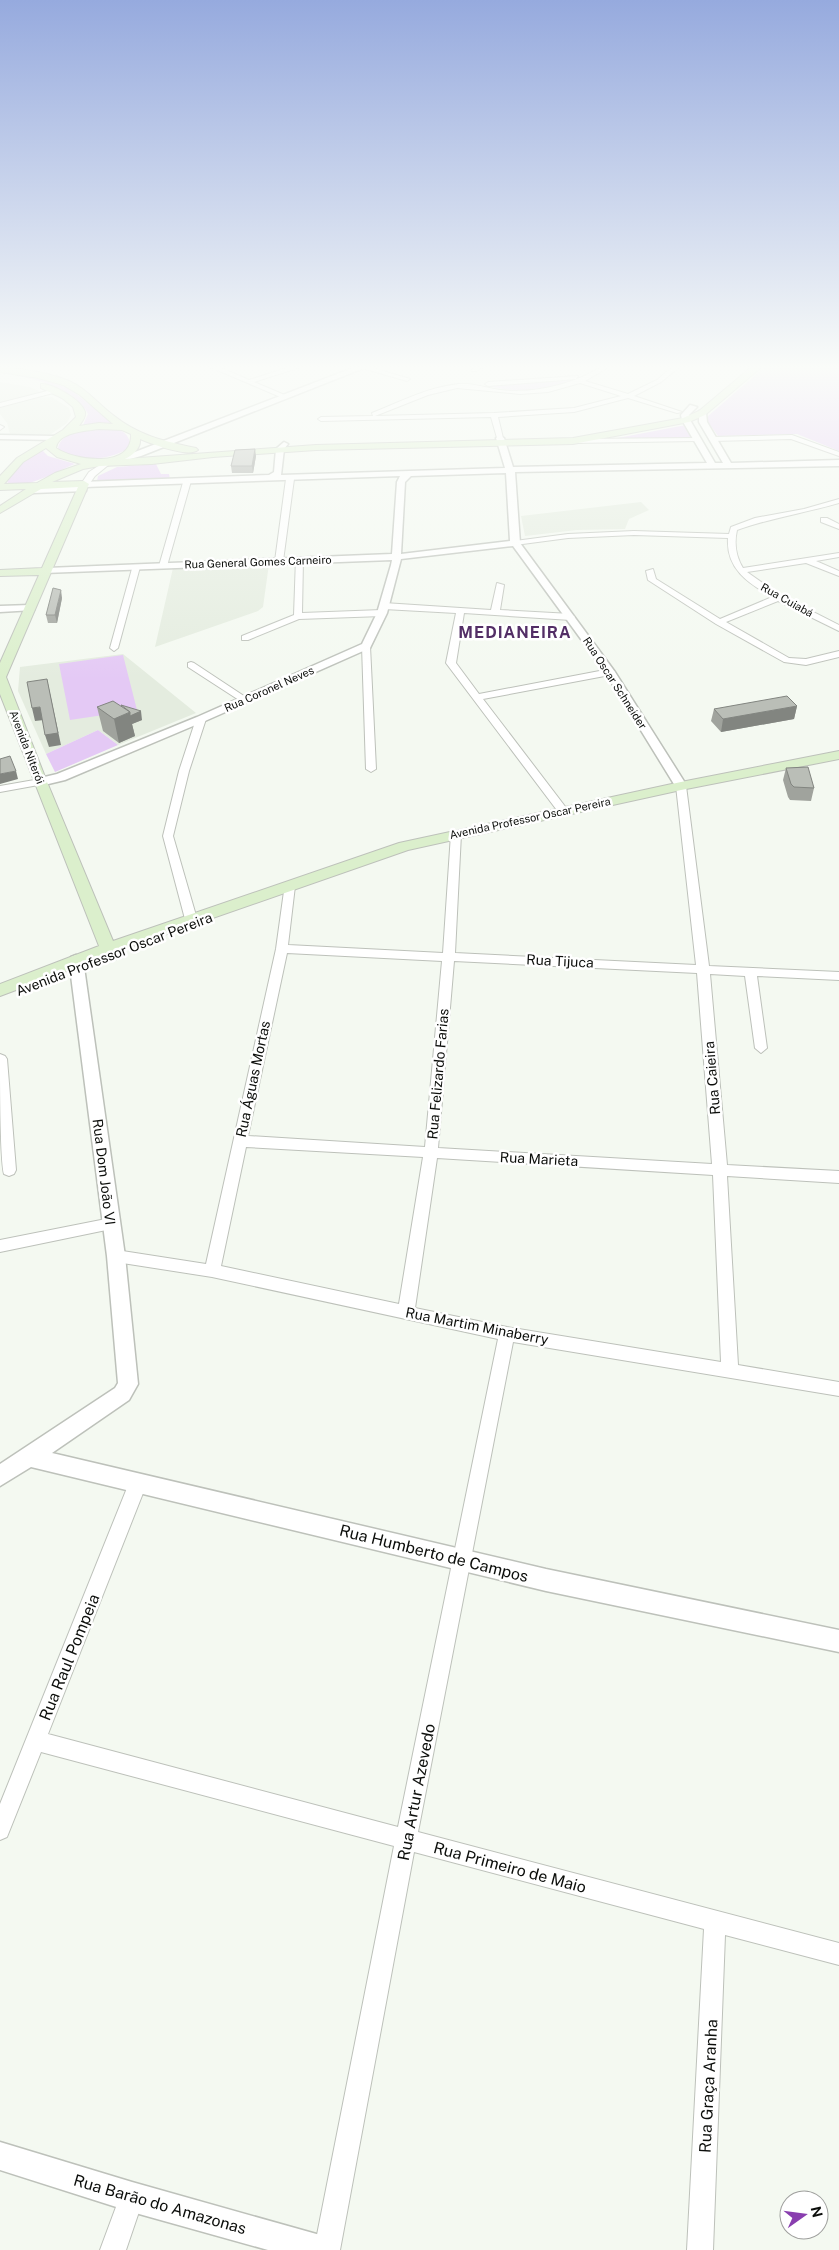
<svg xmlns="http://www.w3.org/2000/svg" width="839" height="2250" font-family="'Public Sans',sans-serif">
<rect width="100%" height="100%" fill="#f4f9f1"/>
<path fill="#e4ecdf" d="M0,382l30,5 9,4 -2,3 -37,9z
M52,397l17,11 2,7 -4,8 -16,11h-41l-3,-11 -7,-9v-6l38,-10z
M641,502l8,8 -20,9 -4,10 -48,1 -52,6 -4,-20z
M269,564l-6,43 -5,4 -103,36 18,-79z
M123,654l73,59 -78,32 -20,-15 -52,24 -28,-63 2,-24z"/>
<path fill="#e4c9f5" d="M768,364l71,1v86l-42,-17 -79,2 -10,-14 -1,-5z
M16,375l28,5 25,8 45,36 -31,1 5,-11c-12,-25 -48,-33 -72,-39z
M586,377c-35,12 -66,18 -101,8z
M686,425l7,13h-75z
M98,428c14,1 28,-1 32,14l-3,7c-21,13 -44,10 -66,4l-3,-5c3,-16 27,-18 40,-20z
M42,450l6,6 27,8c-17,6 -51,28 -68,18l18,-22z
M156,464l5,10h8l1,5 -73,2 1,-5 19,-9z
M123,655l14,55 -67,10 -11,-56z
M98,730l20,15 -63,27 -9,-18z"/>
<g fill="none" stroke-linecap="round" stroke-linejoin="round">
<g stroke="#bdc1ba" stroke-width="2">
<path id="minor" d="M203,364h9l37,16 50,-16h11l-56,18 33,14 -2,3z
M348,364h12l50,15 -3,2z
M480,364h9l-13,7h-4v-2z
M606,364h8l-29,17 43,13 29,-14 19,-16h7l-22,18 -27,14 48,16 -5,1 -49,-15 -54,14 -76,5 5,21 -3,2 -3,-2 -6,-21 -170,4 -3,-2 3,-2 52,-1 -1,-3c28,-11 56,-26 87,-29 14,-1 27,4 41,6 37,4 75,-6 106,-26zM580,383l41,13 -47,12 -80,5 -119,3 53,-21 29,-7 63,6 28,-2z
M578,376l-2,3 -88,7 -3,-2 3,-2z
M55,389l2,3 -57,15v-4z
M0,425l4,2 -4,3z
M792,435l47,17v4l-48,-17 -79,2 -3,-2 3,-2z
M699,438l1,1 -3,2 -124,2 -3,-2 3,-2z
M106,461l6,1 -17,14 -5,7h-6l-1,-2 6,-9z
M290,477l4,2 -11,82 -4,2 -4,-2 11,-82z
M184,479l7,2 -24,85 -7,2 -1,-2z
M839,499v4c-34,10 -69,15 -102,27 -3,13 -1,27 6,38l96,-15v4l-23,4 23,10v5l-33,-13 -59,9 31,22 61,31v6l-61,-30 -52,21 63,36 17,1 33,-8v6l-33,8 -22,-3 -68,-38 -68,-44 -2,-9 7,-2 3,10 64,40 52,-22c-24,-14 -46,-28 -44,-59l-94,-3 -66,3 -53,7 -4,-2 4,-2 53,-7 66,-3 95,3 2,-7 24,-9 49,-9z
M821,518h6l12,6v5l-18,-7z
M296,558l7,2 -1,53 80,-3 4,3 -4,3 -83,3 -51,21h-6v-4l52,-21z
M133,565l7,2 -22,81 -4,3 -4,-3z
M497,583l7,2 -4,25 71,4 4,3 -4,3 -107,-7 -8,50 23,31 131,-25 5,3 -5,3 -127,24 84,110v4h-8l-113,-150 10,-50 -72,-4 -4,-3 4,-3 107,7z
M366,643l4,3 6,123 -5,3 -5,-3 -4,-123z
M191,662l3,1 56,37 -5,3 -3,-1 -54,-35v-4z
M201,716l5,3 -17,52 -16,65 24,83 -6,4 -6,-4 -22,-83 16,-65 17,-52z
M40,779l5,3 -1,2 -44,8v-6z
M681,783l5,3 23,180 130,6v8l-82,-4 10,72 -6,5 -6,-5 -10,-72 -35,-2 17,191 112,6v12l-112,-7 11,189 101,17v14l-326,-54 -95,490 421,111v22l-114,-30 -12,315h-26l17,-321 -290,-77 -74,398h-26l80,-404 -353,-94 -34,85 -7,3v-36l129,-321 3,-6 6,-2 6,2 3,6 -99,251 350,93 100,-488 -286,-62 -96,-15 -5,-2 -3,-4 3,-4 5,-2 90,14 70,-315 9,-65h8l2,2 -7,59 155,8 8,-119 5,-3 5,3 -6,119 241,12 -20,-179zM287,953l155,8 -17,186 -177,-11zM454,961l243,12 15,191 -274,-16zM246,1147l177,10 -24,147 -178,-38zM437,1158l276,17 8,187 -214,-35 -92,-19z
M0,1054l5,2 2,3 9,111 -2,4 -5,2 -5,-2c-4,-16 -4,-97 -4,-120z
M111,1218l5,2 2,4 -2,4 -116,24v-12z
M132,2185l9,3 3,9 -18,53h-26l23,-62z"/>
</g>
<g stroke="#bdc1ba" stroke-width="3">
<path id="tertiary" d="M363,364h11l-233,92 -33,9 -4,-3 31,-10z
M690,405l7,2 -8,8 1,5 25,43h8l-24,-41v-11l7,2 1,9 24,41 108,-3v6l-324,6 5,71 95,129 72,114 -2,3h-8l-72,-117 -92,-126 -112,13 -14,54 -17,35 -165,73 -140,59 -25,6 -6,-4 2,-3 21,-5 140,-57 165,-73 15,-31 14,-48 1,-5 -348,13 -2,-2 5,-3 345,-14 5,-72 3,-6 -316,11 -4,-3 1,-2 188,-7 5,-3 2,-23 8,-7 4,2 -4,5 -3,26 224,-7 -9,-30 4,-2 4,2 9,29 194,-4 -25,-43 -1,-5zM506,473l4,68 -109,13 4,-72 6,-6z
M0,435l56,1 4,2 -4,2 -56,-1z
M83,486l3,1v4l-53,2 -4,-3 4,-3z
M30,605l4,1v4l-34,2v-6z
M76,955l5,2 2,3 42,296 13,128 -9,16 -77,53 494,116 293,61v22l-293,-61 -515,-124 -31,19v-22l115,-76 3,-5 -11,-127 -38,-296 2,-3z
M0,2142l132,40 188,53 10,5 5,10h-67l-136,-38 -132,-42z"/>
</g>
<g stroke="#bdc1ba" stroke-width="2">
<path id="secondary" d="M755,364h10l-60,51 -16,7 -116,22 -257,6 -103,7 -61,7 -52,2 -17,3 -31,13 32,-1 5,3 -83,193 41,105 66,159 286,-98 282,-61 158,-31v8l-158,31 -273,60 -290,101 1,4 -2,4 -6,1 -7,-3 -104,39v-12l99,-38 -99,-252v-31l39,-88 -39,1v-6l42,-2 36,-81 -37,2 -41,24v-7l26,-17 -26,1v-14l17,-18 46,-28 13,-13 -3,-10 -11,-9 -21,-10v-4c11,-1 41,16 44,28 1,5 -3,10 -6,14l20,-3 14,1 -33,-29 -17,-10 -25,-7 -38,-6v-6c24,4 49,6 71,16 17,8 27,22 42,33 26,21 51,26 83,33l2,2c-10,8 -46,-6 -58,-11 1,9 -7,16 -15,20l191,-14 257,-7 110,-20 16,-7zM99,429l23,1 9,4c2,35 -56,27 -75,14 2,-16 30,-17 43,-19zM46,448l11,9 24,7 -26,9 -18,10 -33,1 19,-22z"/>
</g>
<use href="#minor" fill="#fff" fill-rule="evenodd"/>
<use href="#tertiary" fill="#fff" fill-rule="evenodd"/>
<use href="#secondary" fill="#dbefcc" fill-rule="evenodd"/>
</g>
<path fill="#a0a39d" d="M256,456l-3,17h-21l-1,-7z
M62,598l-5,25h-9l-2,-8z
M797,706l-3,13 -73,13 -10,-11 3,-12z
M97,707l45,13 -10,4 3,12 -16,7 -16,-12z
M786,768l28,20 -3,13 -21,-1 -2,-3 -5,-17z"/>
<path fill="#828580" d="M255,449l1,7 -3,17 -1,-7z
M61,590l1,8 -5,25 -2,-8z
M47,679l14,66 -12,2 -4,-12z
M797,706l-3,13 -73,13 2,-13z
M40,707l4,13 -9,1 -3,-13z
M141,711l1,9 -10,4 3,12 -16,7 -5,-24 16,-7z
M16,771l2,8 -18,5v-10z"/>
<path fill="#babeb7" stroke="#828580" d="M255,449l-3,17h-21l4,-16z
M53,588l8,2 -6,25h-9z
M47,679l11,54 -13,2 -5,-28 -8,1 -5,-26z
M787,696l10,10 -74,13 -9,-10z
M113,701l17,11 -16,7 -17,-12z
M121,705l20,6 -11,5v-4z
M10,756l6,15 -16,3v-15z
M808,767l6,21 -20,-1 -3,-3 -5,-16z"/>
<linearGradient id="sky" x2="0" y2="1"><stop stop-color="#96aade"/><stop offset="0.54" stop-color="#fafcf9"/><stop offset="1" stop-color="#fafcf9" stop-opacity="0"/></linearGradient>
<rect width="839" height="680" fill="url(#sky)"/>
<g text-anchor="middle" stroke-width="5" stroke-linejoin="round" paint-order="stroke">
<g font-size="11" fill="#0c0e0b" stroke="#fff">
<text transform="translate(258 562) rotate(-2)" y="4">Rua General Gomes Carneiro</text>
<text transform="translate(787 600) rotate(29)" y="4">Rua Cuiabá</text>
<text transform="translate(615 683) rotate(57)" y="4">Rua Oscar Schneider</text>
<text transform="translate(269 689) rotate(-24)" y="4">Rua Coronel Neves</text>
<text transform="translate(27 747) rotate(69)" y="4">Avenida Niterói</text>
<text transform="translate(530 818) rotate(-12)" y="4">Avenida Professor Oscar Pereira</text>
</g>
<g font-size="14" fill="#0c0e0b" stroke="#fff">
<text transform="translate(114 954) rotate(-21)" y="5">Avenida Professor Oscar Pereira</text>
<text transform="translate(560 961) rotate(3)" y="5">Rua Tijuca</text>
<text transform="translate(438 1074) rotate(-85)" y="5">Rua Felizardo Farias</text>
<text transform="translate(712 1078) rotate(-95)" y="5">Rua Caieira</text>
<text transform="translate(253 1079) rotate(-78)" y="5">Rua Águas Mortas</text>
<text transform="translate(539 1159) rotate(3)" y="5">Rua Marieta</text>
<text transform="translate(104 1172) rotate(83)" y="5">Rua Dom João VI</text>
<text transform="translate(477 1326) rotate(11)" y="5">Rua Martim Minaberry</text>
</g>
<g font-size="16" font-weight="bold" letter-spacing="1" fill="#532e66" stroke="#fff">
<text x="515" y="638">MEDIANEIRA</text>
</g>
<g font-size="16" fill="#0c0e0b" stroke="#fff">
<text transform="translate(434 1553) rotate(14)" y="6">Rua Humberto de Campos</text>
<text transform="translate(69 1657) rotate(-68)" y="6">Rua Raul Pompeia</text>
<text transform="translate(416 1792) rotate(-79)" y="6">Rua Artur Azevedo</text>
<text transform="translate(510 1867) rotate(15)" y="6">Rua Primeiro de Maio</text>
<text transform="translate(708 2086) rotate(-87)" y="6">Rua Graça Aranha</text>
<text transform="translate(160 2204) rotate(16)" y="6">Rua Barão do Amazonas</text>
</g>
</g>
<g transform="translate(804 2215) rotate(76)"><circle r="24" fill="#ffffff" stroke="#9e9f9d"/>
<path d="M0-4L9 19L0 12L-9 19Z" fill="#893eaf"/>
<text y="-8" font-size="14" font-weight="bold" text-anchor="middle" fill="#0c0e0b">N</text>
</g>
</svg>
